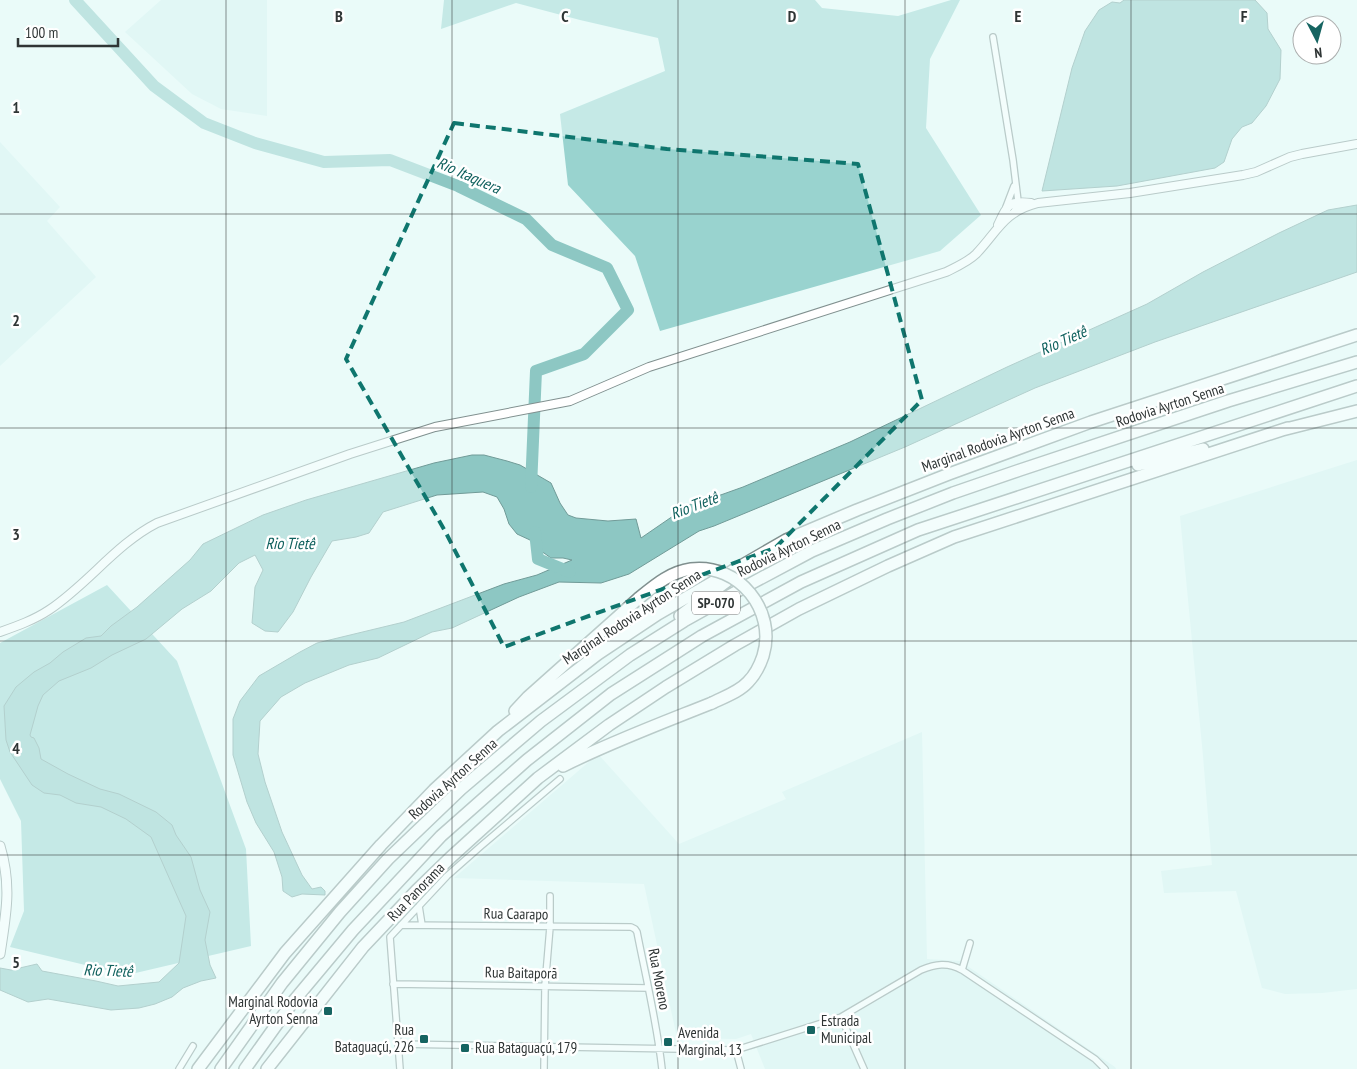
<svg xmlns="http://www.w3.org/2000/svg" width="1357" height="1069" font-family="'PT Sans Narrow',sans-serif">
<rect width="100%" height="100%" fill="#eafbf9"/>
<path fill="#d7f1ef" d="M161,0h106v116l-46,-7 -29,-15 -67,-62z
M0,142l60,65 -13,14 49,56 -96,89z
M1357,460v529l-35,4 -37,1 -23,-6 -26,-97 -72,2 -3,-22 51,-6 -9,-109 -23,-240z
M922,732l5,227 33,2 155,106 1,2h-351l-14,-35 -15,5 -59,-1 -33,-154 -190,-6 144,-124 81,90 107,-45 -4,-7z"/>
<path fill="#99d3cf" d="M444,0h371l7,8 76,8 53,-16h9l-30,59 -4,69 55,87 -41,36 -280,80 -25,-75 -67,-71 -8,-71 105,-43 -7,-33 -78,-18 -64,-17 -75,26z
M107,585l70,76 69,188 5,97 -124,29 -117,-28 14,-36 -3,-90 -21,-42v-136z"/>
<path fill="#8dc7c3" stroke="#719b98" d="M1124,0h131l12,13 1,16 13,21 -1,29 -14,27 -14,17 -10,4 -10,12 -8,23 -9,6 -98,18 -75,5 30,-123 13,-37 14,-21 13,-8 8,1z
M1357,205v67l-202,70 -120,46 -130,59 -191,79 -15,5 -70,43 -28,9 -42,-1 -40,15 -67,31 -20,4 -54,26 -29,7 -44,18 -24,14 -21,24 -2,33 7,28 17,50 20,43 10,14 9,-2 4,4v4l-23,-1 -10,3 -9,-6 -1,-14 -8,-25 -18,-29 -9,-21 -14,-47v-36l7,-18 19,-25 41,-24 17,-9 87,-21 100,-38 33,-9 35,-15 -9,-2h-12l-14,-10 -7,-8 -13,-6 -8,-10 -5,-15 -7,-12 -14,-5 -46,3 -54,17 -14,21 -13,4 -24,4 -21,36 -18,35 -15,20 -13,-1 -13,-8 3,-36 8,-17 -8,-15 -16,8 -28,28 -29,18 -36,30 -34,16 -21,13 -32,13 -16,14 -5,11 -8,29 1,2 3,1 5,10 2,11 27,15 32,15 19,5 37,18 16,13 4,10 15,22 9,33 10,22 -5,28 5,25 6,13 -15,3 -18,7 -11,9 -17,7 -16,4 -28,2 -63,-11 -20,3 -28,-12v-22l11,2 26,-6 5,7 54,10 22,5 41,-4 20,-19 7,-47 -35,-79 -25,-18 -25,-12 -25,-4 -16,-8 -16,-2 -12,-8 -22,-33 -4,-12 -2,-34 12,-19 18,-15 16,-9 13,-11 23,-14 15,-2 10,-10 26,-19 53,-47 13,-16 60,-29 43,-15 128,-37 38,-8h12l23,6 13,4 31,18 9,20 8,12 8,3 32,3 28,-2 5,19 51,-35 23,-6 28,-10 107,-45 157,-75 140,-63 56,-32 76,-39 49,-23z"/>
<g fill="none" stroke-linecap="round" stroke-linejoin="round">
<path stroke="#8dc7c3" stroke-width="12" d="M75,0l79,86 50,37 51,20 69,19 66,-2 68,26 68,33 26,26 55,23 21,42 -44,44 -48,17 -5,116
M535,532l3,27 32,13"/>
<g stroke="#80908f" stroke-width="8">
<path id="minor" d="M993,37l20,123 5,41 -4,11
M1006,207l8,-21
M419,906l3,19
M401,925l230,2 4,2 2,3c9,46 20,91 25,137
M962,970l8,-27
M393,984l255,4
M841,1017l23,52
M398,1044l338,6 105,-33 80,-47c14,-6 27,-8 41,0l133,89 10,10
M736,1050l5,19
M179,1069l14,-23
M400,1069l-10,-132 57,-61 34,-30 79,-67
M544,1069l1,-83 5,-59v-31"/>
</g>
<g stroke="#80908f" stroke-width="10">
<path id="tertiary" d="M998,225c9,-19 10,-25 33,-22
M0,632c17,-6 34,-12 49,-22 39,-26 67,-66 108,-87l193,-69 85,-27 135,-26 79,-34 297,-95c10,-5 22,-10 30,-18 22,-23 27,-42 62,-51l92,-10 113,-18 13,-3 34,-15 12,-3 55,-10"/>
</g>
<g stroke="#80908f" stroke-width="11">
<path id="secondary" d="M0,846c12,40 6,68 0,108"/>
</g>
<g stroke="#80908f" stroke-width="14">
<path id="motorway" d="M1282,430l75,-19
M1138,465l65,-16
M680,616l51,-38
M515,711l13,-14 111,-99
M563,766c48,-24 99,-43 149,-63
M198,1069l87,-116 96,-108 53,-55 64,-59 100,-77 60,-40 128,-74 71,-30 92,-36 142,-52 266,-87
M221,1069l61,-86 58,-71 48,-53 73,-70 80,-68 89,-66 54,-34 68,-38 60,-32 75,-32 66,-26 67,-23 208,-69 129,-39
M245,1069l47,-66 61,-73 88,-94 86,-76 84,-66 91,-58 99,-54 117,-52 439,-144
M267,1069l96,-122 53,-56 34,-33 88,-80 71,-53 57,-38 69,-42 64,-36 89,-43 66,-29 334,-109"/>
</g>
<use href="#minor" stroke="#fff" stroke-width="5.5"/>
<use href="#tertiary" stroke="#fff" stroke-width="8"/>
<use href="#secondary" stroke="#fff" stroke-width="9"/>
<use href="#motorway" stroke="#fff" stroke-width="11"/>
<g stroke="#80908f" stroke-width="14" stroke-linecap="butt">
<path id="motorway-bridge" d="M639,598c16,-13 31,-26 52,-29 48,-6 86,42 72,87 -3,9 -8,19 -15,26 -9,10 -24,15 -36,21"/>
</g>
<use href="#motorway-bridge" stroke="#fff" stroke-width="11"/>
</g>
<path d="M0 0H1357V1069H0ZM454,123l213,26 191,15 64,236 -147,148 -271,99 -59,-116 -99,-172z" fill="#eafbf9" fill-opacity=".55" fill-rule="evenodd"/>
<path fill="none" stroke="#0f766e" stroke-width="4" stroke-dasharray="10 6" stroke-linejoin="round" d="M454,123l213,26 191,15 64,236 -147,148 -271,99 -59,-116 -99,-172z"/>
<path fill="none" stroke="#2f3535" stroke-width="1" stroke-opacity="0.55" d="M226,0v1069M452,0v1069M678,0v1069M905,0v1069M1131,0v1069M0,214h1357M0,428h1357M0,641h1357M0,855h1357"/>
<g fill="#166461" stroke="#fff" stroke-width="2">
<rect x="323" y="1006" width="10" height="10" rx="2.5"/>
<rect x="806" y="1025" width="10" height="10" rx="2.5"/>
<rect x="419" y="1034" width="10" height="10" rx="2.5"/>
<rect x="663" y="1037" width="10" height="10" rx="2.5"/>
<rect x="460" y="1043" width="10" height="10" rx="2.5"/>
</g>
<g text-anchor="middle" stroke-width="5" stroke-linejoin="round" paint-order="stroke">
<rect fill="#fff" stroke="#6d7272" stroke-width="1" x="692" y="591.5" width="48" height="23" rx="4"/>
<g font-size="14" font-weight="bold" fill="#2f3535">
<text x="716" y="608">SP-070</text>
</g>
<g font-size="15" fill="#2f3535" stroke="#fff">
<text transform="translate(1170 405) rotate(-18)" y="5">Rodovia Ayrton Senna</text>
<text transform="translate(998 440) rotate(-20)" y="5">Marginal Rodovia Ayrton Senna</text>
<text transform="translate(789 548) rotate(-26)" y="5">Rodovia Ayrton Senna</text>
<text transform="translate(632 617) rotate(-33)" y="5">Marginal Rodovia Ayrton Senna</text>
<text transform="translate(453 779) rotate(-42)" y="5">Rodovia Ayrton Senna</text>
<text transform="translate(416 892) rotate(-46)" y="5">Rua Panorama</text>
<text transform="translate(516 914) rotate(1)" y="5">Rua Caarapo</text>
<text transform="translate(521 973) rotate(1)" y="5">Rua Baitaporã</text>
<text transform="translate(659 979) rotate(79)" y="5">Rua Moreno</text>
</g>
<g font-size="15" fill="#2f3535" stroke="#fff" text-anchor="start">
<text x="318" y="1007" text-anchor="end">Marginal Rodovia<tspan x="318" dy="17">Ayrton Senna</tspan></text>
<text x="821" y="1026">Estrada<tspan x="821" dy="17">Municipal</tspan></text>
<text x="414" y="1035" text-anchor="end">Rua<tspan x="414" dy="17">Bataguaçú, 226</tspan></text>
<text x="678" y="1038">Avenida<tspan x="678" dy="17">Marginal, 13</tspan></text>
<text x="475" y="1053">Rua Bataguaçú, 179</text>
</g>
<g font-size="16" font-style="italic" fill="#0f605d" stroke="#fff">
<text transform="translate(469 175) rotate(24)" y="6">Rio Itaquera</text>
<text transform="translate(1063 340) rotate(-24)" y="6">Rio Tietê</text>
<text transform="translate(694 505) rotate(-21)" y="6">Rio Tietê</text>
<text x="290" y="549">Rio Tietê</text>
<text transform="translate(108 970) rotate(2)" y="6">Rio Tietê</text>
</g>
</g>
<g font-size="16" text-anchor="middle" font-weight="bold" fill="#2f3535" stroke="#fff" stroke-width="5" stroke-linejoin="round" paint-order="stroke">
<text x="339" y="22">B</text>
<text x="565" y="22">C</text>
<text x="792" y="22">D</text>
<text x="1018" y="22">E</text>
<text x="1244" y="22">F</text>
<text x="16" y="113">1</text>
<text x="16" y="326">2</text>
<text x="16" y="540">3</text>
<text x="16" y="754">4</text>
<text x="16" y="968">5</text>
</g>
<g transform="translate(1317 40) rotate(174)"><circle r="24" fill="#ffffff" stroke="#acaeae"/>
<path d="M0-4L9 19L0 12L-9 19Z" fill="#166461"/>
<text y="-8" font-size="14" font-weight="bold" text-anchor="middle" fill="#2f3535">N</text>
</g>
<path d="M18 38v8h100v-8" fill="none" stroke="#2f3535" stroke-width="2.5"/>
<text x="25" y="38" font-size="15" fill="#2f3535" stroke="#ffffff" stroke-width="4" paint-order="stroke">100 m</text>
</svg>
